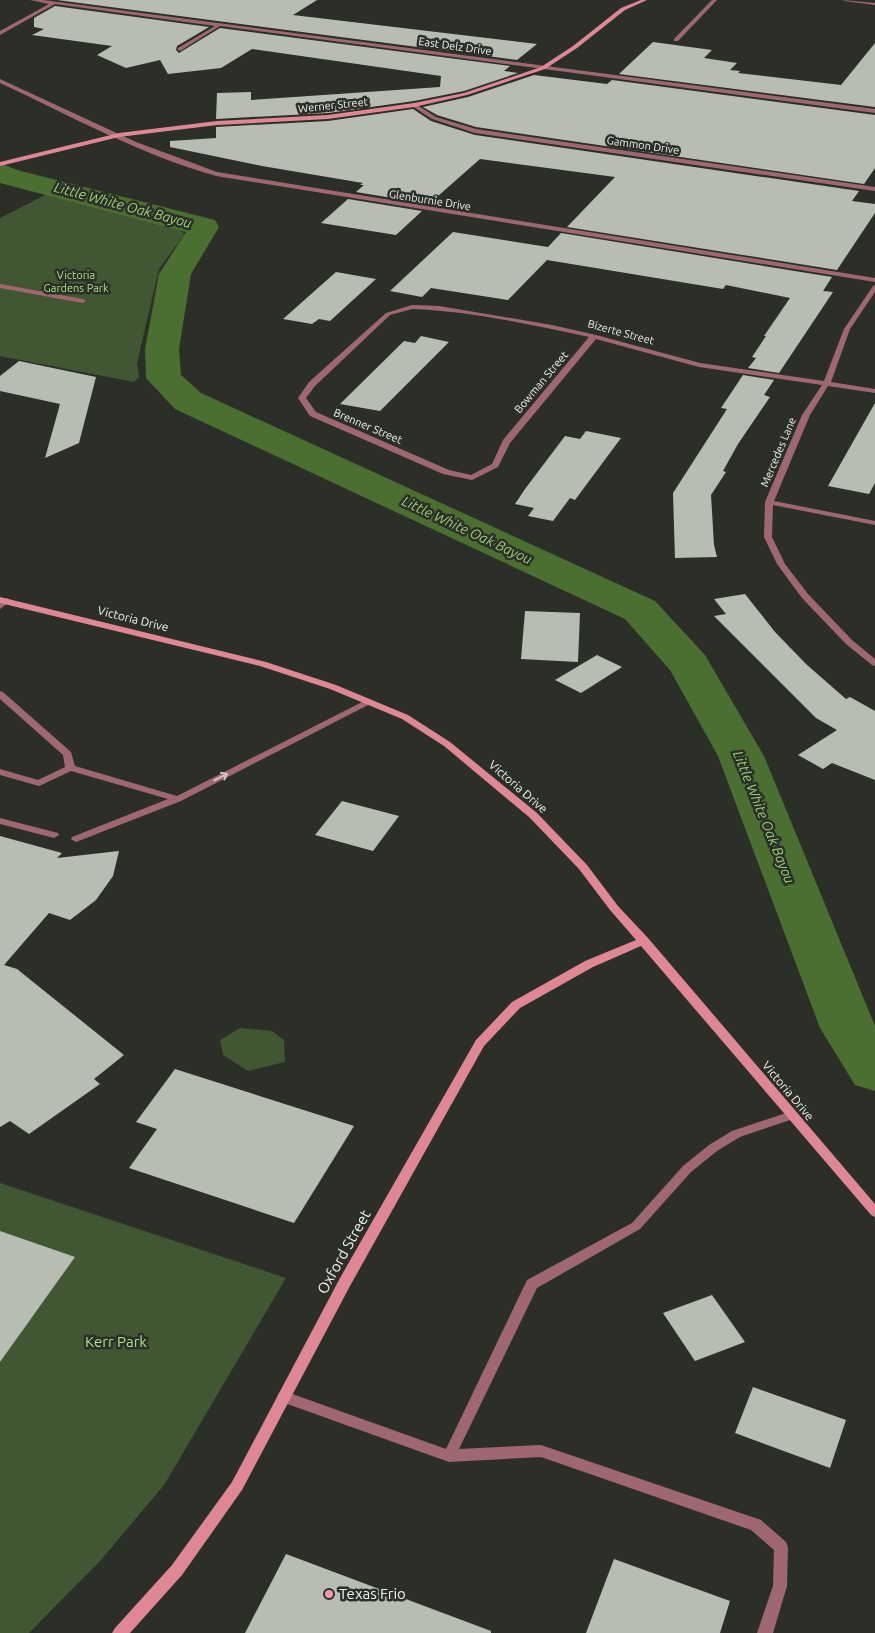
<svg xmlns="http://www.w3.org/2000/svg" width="875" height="1633" font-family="Ubuntu,sans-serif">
<rect width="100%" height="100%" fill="#2b2f28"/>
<path fill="#415632" d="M47,194l125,32 11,6 1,3 -25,34 -22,94 2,14 -5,5 -134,-26v-138z
M240,1028l32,3 12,9 1,22 -37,9 -25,-16 -3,-15z
M0,1183l286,95 -122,207 -63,75 -72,73h-29z"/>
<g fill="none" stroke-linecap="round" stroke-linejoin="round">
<path fill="#4b6f30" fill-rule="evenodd" d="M0,163l17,7 198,50 4,7 -28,47 -12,75 2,26 20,18 454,208 50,54 59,101 111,270v65l-20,-6 -35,-57 -102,-272 -48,-86 -45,-51 -450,-210 -29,-31 -1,-29 14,-75 27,-42 -186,-49z"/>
</g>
<path fill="#b8bdb4" d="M57,0h260l-24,15 244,29 -20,16z
M55,6l154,21 -32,19 -1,4 3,3 41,-25 290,38 -6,5 14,2 -54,18 -50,10 -86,12 -112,6 1,-26 34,-1v8l189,-13 1,-11 -189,-27 -31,19 -53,6 -8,-14 -34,8 -29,-13 15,-9 -80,-11 12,-6 -10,-2v-9z
M653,42l59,8 -8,8 33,5 -7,7 10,1 -2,2 103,12 34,-42v64l-256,-33z
M534,75l73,9 5,-4 263,35v53l-11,16 -388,-57 -39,-12 -14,-8 45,-10z
M413,109l18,12 44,14 384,56 -7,10 23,3v9l-38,57 -270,-43 48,-50 -135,-18 -51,45 -73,-12 8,-7h-4l3,-2 -101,-17 -92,-19v-6l46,-3v-11l112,-6z
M348,199l74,12 -26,24 -75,-12z
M453,232l95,15 13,-14 271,44 -9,14 10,1 -54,81 -31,-5 8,-10 -4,-1 14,-21h-2l26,-38 -64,-13 -3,4 -176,-29 -39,40 -77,-12 -9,9 -32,-6z
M336,272l40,7 -46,42 -11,-2 -7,5 -29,-5z
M421,336l28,6 -69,69 -40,-7 64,-63 11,2z
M19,361l77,16 -17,66 -34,15 15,-54 -60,-13v-15z
M743,375l31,5 -10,15 6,2 -32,47 -15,27 3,1 -15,23 3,50 3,12 -42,1 -2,-65 54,-84 -6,-1z
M875,403v80l-6,11 -41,-8z
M586,431l35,7 -46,62 -5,-2 -17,23 -25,-5 6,-8 -19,-4 10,-15 40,-53 15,3z
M745,594l30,38 31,32 40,35 4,-2 25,14v69l-43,-17 -9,6 -25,-14 39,-25 -21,-12 -102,-102 12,-2 -12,-15z
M525,611l55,2 -2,49 -57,-3z
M597,655l25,12 -41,26 -26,-13z
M342,801l57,15 -26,35 -58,-16z
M0,836l62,17 -5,5 62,-7 -6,25 -17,24 -26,20 -21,-7 -45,52 13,4 107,86 -30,24 6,5 -71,50 -19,-13 -10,6z
M175,1069l179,57 -60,97 -165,-55 28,-39 -21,-7z
M0,1231l75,26 -75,105z
M712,1295l33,47 -50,19 -32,-48z
M753,1387l93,33 -16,48 -95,-35z
M286,1554l205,77v2h-246z
M614,1559l116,42 -10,32h-134z"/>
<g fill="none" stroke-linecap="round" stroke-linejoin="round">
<path fill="#9f6870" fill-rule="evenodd" d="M712,0h5l-39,41h-4v-2z
M7,598l4,3 -11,8v-7z
M0,691l3,1 68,60 4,14 102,30 189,-96 3,-1 5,3 -193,99 -105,41 -5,-3 1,-2 96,-38 -97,-28 -32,15 -39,-11v-6l38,11 27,-13 -2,-12 -63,-56z
M0,818l58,15 1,2 -5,3 -54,-14z
M792,1111l4,1 2,3 -2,3 -56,19 -23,14 -26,21 -51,57 -103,59 -78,161 82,-4 220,75 25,22 2,5 -1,39 -14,47h-16l16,-47 1,-36 -23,-20 -210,-73 -92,5 -170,-61 -2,-4 2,-4 5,-2 162,58 81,-169 105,-57 51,-57 26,-21 23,-14z"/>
<path fill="#9f6870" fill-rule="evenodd" d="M30,0h13l832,109v4l-655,-87 -40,25 -2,-1v-2l37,-22 -160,-22 -55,31v-4l49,-27z
M843,0l32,3v2l-30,-4z
M0,79l136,63 81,30 658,106v4l-659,-106c-75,-21 -145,-60 -216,-93z
M414,103l22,14 40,12 399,58v4l-400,-58 -43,-14 -20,-13 -1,-1z
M0,284l83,15 3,2 -3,2 -83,-15z
M875,285v7l-25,37 -19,53 44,7v4l-47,-7 -18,29 -36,86 101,20v4l-102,-20 -1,32 13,27 23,30 44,46 23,19v7l-3,-1 -26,-21 -44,-46 -25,-34 -13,-27 1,-35 37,-87 20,-30 -123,-18 -103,-28 -86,104 -12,24 -26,13 -29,-6 -133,-58 -12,-18 11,-16 77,-69 26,-8 27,1 113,19 44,10 104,28 124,18 20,-52 29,-43zM412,309c58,2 121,16 177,28l-86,103 -11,24 -21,11 -22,-5 -133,-58 -10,-14 9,-12 75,-71z"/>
<path fill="#df8795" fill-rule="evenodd" d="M641,0h6l-22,10 -48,38 -32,21 -78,26 -53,12 -86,12 -111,6 -98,12 -119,29v-4l119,-29 98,-12 111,-6 86,-12 50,-10 77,-26 32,-21 48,-38z
M0,597l266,65 70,23 72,30 42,27 87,71 50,52 31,41 30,32 227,266v13l-4,-2 -230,-269 -48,21 -73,41 -36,38 -134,240 -108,204 -60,85 -52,58h-18l3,-5 57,-63 60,-83 108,-204 136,-238 36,-38 73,-41 51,-21 -26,-30 -31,-41 -50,-52 -85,-71 -42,-27 -72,-30 -70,-23 -260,-63z"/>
</g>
<defs><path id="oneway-shaft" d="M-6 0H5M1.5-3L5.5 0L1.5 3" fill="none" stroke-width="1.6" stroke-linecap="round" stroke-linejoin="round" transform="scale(1.25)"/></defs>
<use stroke="#d4c2c2" href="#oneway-shaft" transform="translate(221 777) rotate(-27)"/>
<circle fill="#f39aa8" stroke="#2b2f28" stroke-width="2" cx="329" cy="1594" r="5"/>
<g text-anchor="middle" stroke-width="5" stroke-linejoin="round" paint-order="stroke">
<g font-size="11" fill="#f0f3ee" stroke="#2b2f28">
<text transform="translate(455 46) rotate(8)" y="4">East Delz Drive</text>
<text transform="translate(333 105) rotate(-6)" y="4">Werner Street</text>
<text transform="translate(643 145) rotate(8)" y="4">Gammon Drive</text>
<text transform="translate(430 200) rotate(9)" y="4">Glenburnie Drive</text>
<text transform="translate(621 332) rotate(15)" y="4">Bizerte Street</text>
<text transform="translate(541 382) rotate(-50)" y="4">Bowman Street</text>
<text transform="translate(368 426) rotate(23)" y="4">Brenner Street</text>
<text transform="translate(778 452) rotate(-67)" y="4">Mercedes Lane</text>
</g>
<g font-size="11" fill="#abe087" stroke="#2b2f28">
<text x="76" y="279">Victoria<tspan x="76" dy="13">Gardens Park</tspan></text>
</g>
<g font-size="12" fill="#f0f3ee" stroke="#2b2f28">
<text transform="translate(133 619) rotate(14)" y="4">Victoria Drive</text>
<text transform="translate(518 787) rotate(41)" y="4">Victoria Drive</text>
<text transform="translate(788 1091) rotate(50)" y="4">Victoria Drive</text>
</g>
<g font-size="14" font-style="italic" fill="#9cd078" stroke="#2b2f28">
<text transform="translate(123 205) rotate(15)" y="5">Little White Oak Bayou</text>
<text transform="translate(467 530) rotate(25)" y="5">Little White Oak Bayou</text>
<text transform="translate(764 817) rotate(68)" y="5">Little White Oak Bayou</text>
</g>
<g font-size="15" fill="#f0f3ee" stroke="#2b2f28">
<text transform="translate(344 1252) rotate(-61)" y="5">Oxford Street</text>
</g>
<g font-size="15" fill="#abe087" stroke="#2b2f28">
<text x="116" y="1347">Kerr Park</text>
</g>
<g font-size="15" fill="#f0f3ee" stroke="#2b2f28" text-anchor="start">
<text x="339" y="1599">Texas Frio</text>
</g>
</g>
</svg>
